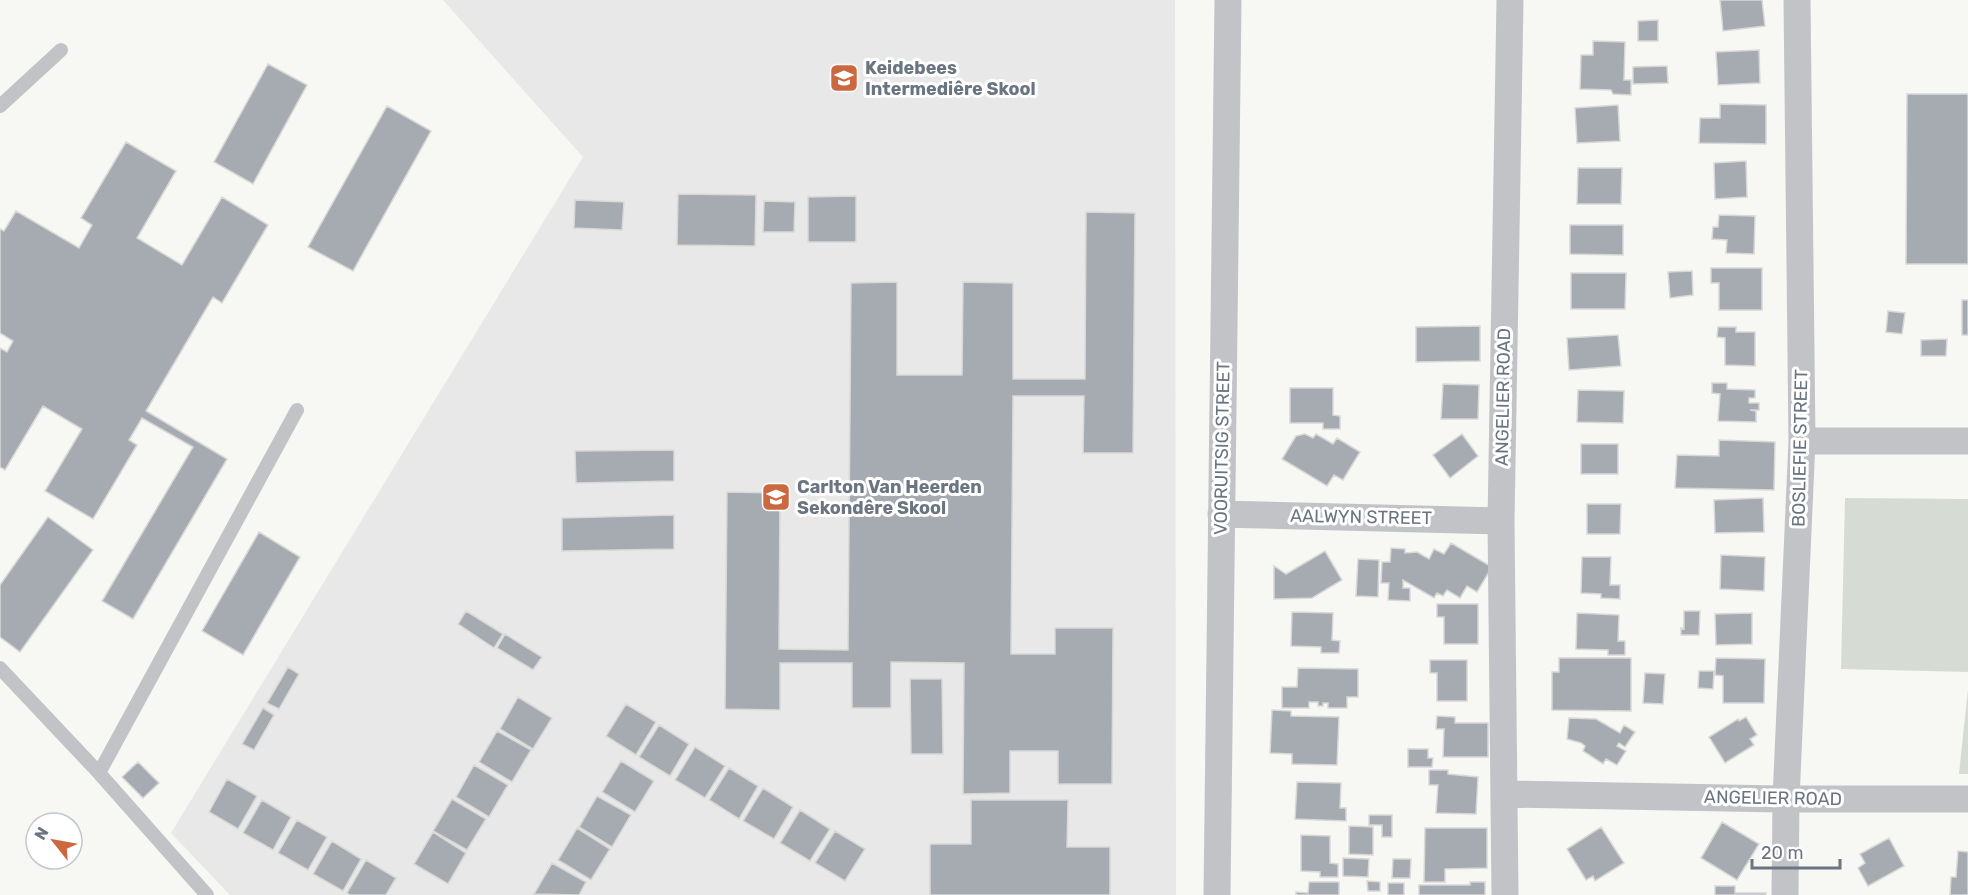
<svg xmlns="http://www.w3.org/2000/svg" width="1968" height="895" font-family="Rubik,sans-serif">
<rect width="100%" height="100%" fill="#f7f7f4"/>
<path fill="#e7e8e7" d="M443,0h732l1,895h-946l-59,-62 412,-676z"/>
<path fill="#d6dbd4" d="M1845,498l123,1v173l-127,-3z
M1968,689v85h-9z"/>
<path fill="#a5abb1" stroke="#d8d8d7" stroke-width="1.5" d="M1720,0h42l3,26 -42,5z
M1658,20v21h-20v-20z
M1593,41l32,1 -1,38h7v15l-18,-1 -2,-4 -31,-1 1,-34h12z
M1759,50l1,33 -42,2 -2,-33z
M268,64l39,21 -54,99 -39,-22z
M1667,66l1,17 -35,1v-17z
M1907,94h61v170h-62z
M1720,104l46,1v39l-67,-1 1,-25h20z
M1618,105l2,36 -43,2 -2,-35z
M387,106l44,25 -78,140 -45,-24z
M126,142l50,29 -39,67 45,27 40,-68 46,28 -46,78 -9,-6 -67,114 81,48 -94,160 -31,-18 91,-154 -51,-29 -13,22 8,5 -44,74 -48,-28 37,-62 -39,-23 -38,64 -5,-3v-119l7,4 6,-11 -13,-8v-104l4,2 12,-20 63,37 13,-23 -11,-7z
M1746,161l1,36 -32,2 -1,-36z
M1578,168h44l-1,36h-44z
M678,194l78,1 -1,51 -78,-1z
M856,196v46h-48v-45z
M575,200l49,2 -2,28 -48,-2z
M764,201l31,1 -1,30h-31z
M1086,212l49,1 -2,240h-50l1,-57h-71l-2,258h44v-26h58l-1,156h-54v-33h-48v42l-47,1 1,-131 -73,-1v46h-39v-45h-72v47l-55,-1 2,-217 53,1 -1,156 69,1 3,-367 46,-1v93h65l1,-93 50,1v96h72z
M1719,215l36,1 -1,38 -28,-1 1,-13 -15,-1 1,-12h5z
M1570,225h53v30l-53,-1z
M1711,268h51v42h-43v-27h-8z
M1692,271l1,24 -23,3 -2,-26z
M1571,273h55l-1,36h-54z
M1962,300h6v35h-6z
M1888,311l17,2 -3,21 -16,-2z
M1480,326v35l-64,1v-35z
M1718,327h18v5h19v34l-30,-1v-27l-8,-1z
M1618,335l3,31 -52,4 -2,-32z
M1947,339l-1,17h-25v-16z
M1712,383h15v6l28,1v8h-6v5h10v7h-9l6,1v11l-38,-1 2,-27 -8,-1z
M1443,384l36,1 -1,34h-37z
M1290,388h43v27l7,1v13h-17v-6h-33z
M1578,390l46,1 -1,32 -46,-1z
M1305,434l8,4 3,-4 17,10 4,-6 23,14 -17,28 -9,-5 -7,11 -45,-27 14,-23z
M1462,434l16,22 -28,22 -17,-23z
M1719,440l56,2 -1,48 -99,-2 2,-33 42,1z
M1581,444h37v30h-37z
M674,450v31l-98,2 -1,-32z
M1763,498l1,34 -49,1 -1,-33z
M1587,504h34l-1,30h-33z
M674,515v34l-112,2v-33z
M48,517l45,33 -73,102 -20,-15v-52z
M259,532l41,25 -57,98 -41,-24z
M1451,543l41,24 -15,25 -10,-6 -7,12 -13,-8 -4,6 -6,-3 -3,5 -31,-18v8h7v13l-22,-1 1,-17h-8l1,-21h8l1,-14 14,1v4l12,-1 12,7 5,-10 10,5z
M1325,551l17,29 -30,18 -38,1v-33l12,8z
M1721,555l44,2 -1,34 -44,-2z
M1582,557h29l-1,28h10v14l-19,-1v-4l-20,-1z
M1358,559l21,1 -1,37 -22,-1z
M1437,604h41v40h-34v-27h-7z
M466,611l37,23 -9,14 -36,-24z
M1684,611h16l-1,24h-18v-7l3,1z
M1292,612l41,1 -1,27 8,1 -1,12h-18v-6l-30,-1z
M1577,613l42,2 -1,26h7v14h-17v-5l-32,-1z
M1752,613v31l-36,1 -1,-31z
M505,634l37,23 -9,13 -36,-22z
M1559,658h72v53l-79,-1v-38h7z
M1716,658l49,1 -1,44h-41v-27l-8,-1z
M1430,660h37v41h-30v-28h-7z
M288,667l11,7 -20,35 -12,-6z
M1298,668l60,1v28h-11v11h-19v-5h-5v3h-5v-4h-9v6h-27v-21h15z
M1699,671h15l-1,18 -15,-1z
M1645,673l20,1 -2,30 -20,-1z
M910,679h32l1,75h-32z
M518,697l34,21 -19,31 -33,-20z
M626,704l30,18 -20,33 -30,-19z
M263,708l11,7 -20,35 -12,-6z
M1272,710l19,1v5l48,1 -2,48 -45,-1v-10l-22,-1z
M1437,716l18,1v6h33v34h-45l1,-28h-8z
M1746,717l11,18 -7,4 4,6 -29,18 -16,-26 29,-18 1,2z
M1569,718l27,1 24,14 4,-8 11,7 -10,15 -6,-4 -2,3 9,5 -9,14 -11,-6 -3,5 -20,-13 2,-5 -4,-3 -14,-4z
M659,725l30,19 -19,32 -31,-19z
M497,731l34,19 -19,32 -33,-20z
M695,747l30,19 -20,32 -30,-18z
M1408,749h20v9h5l-1,9h-24z
M621,761l33,20 -19,31 -33,-20z
M138,762l21,21 -16,15 -21,-21z
M474,765l34,20 -19,32 -33,-20z
M729,768l29,18 -19,33 -30,-19z
M1429,770h19v4l30,3 -2,37 -40,-1 2,-28h-9z
M227,779l30,17 -19,33 -29,-17z
M1297,782l44,1 -1,25h6v13l-51,-2z
M763,788l30,19 -19,32 -31,-18z
M597,796l34,19 -19,32 -33,-20z
M452,799l34,20 -19,31 -34,-19z
M262,800l29,17 -18,33 -30,-17z
M971,800h97l-1,47h43v48h-180v-51h41z
M800,810l30,19 -20,32 -30,-18z
M1369,815h23v22h-10v-12h-13z
M297,820l30,17 -19,33 -30,-17z
M1722,822l37,22 -22,36 -36,-22z
M1349,826l24,1v28l-24,-1z
M1601,827l23,36 -29,18 -2,-5 -7,4 -19,-31z
M577,828l33,21 -19,31 -33,-20z
M1425,828h62v40l-42,1v13h-21z
M835,831l30,18 -20,32 -30,-18z
M433,832l33,21 -18,31 -34,-20z
M1301,835l29,1v27l8,1v13h-18v-5l-19,-1z
M1889,838l15,28 -36,20 -10,-18 7,-5 -5,-9z
M332,841l29,18 -18,32 -30,-17z
M1958,851l10,1v43h-18l1,-18h5z
M1343,858l26,1 -1,18 -25,-1z
M1393,859h18l-1,19h-18z
M366,860l30,18 -10,17h-36l-3,-2z
M552,863l34,19 -7,13 -45,-1z
M1367,881l13,1v9h-12z
M1309,882h30v13h-43v-3l12,1z
M1470,882h15v13h-66v-10h51z
M1388,883h16v12h-16z
M1715,886h20v7h31v2h-51z"/>
<g fill="none" stroke-linecap="round" stroke-linejoin="round">
<path stroke="#c1c3c7" stroke-width="14" d="M0,106l61,-56
M0,668l99,105 108,122
M99,773l198,-363"/>
<path stroke="#c1c3c7" stroke-width="27" d="M1802,441h166
M1221,514l280,7
M1505,794l281,5h182
M1217,895l11,-895
M1505,895l-4,-374 9,-521
M1785,895l1,-96 16,-358 -5,-441"/>
</g>
<defs>
<g id="school-square" transform="scale(1.5)"><rect x="-9" y="-9" width="18" height="18" rx="4" fill="#cc683f" stroke="#fff"/><path d="M0-5L7-2L0 1L-7-2ZM-4 1L0 2.5L4 1V4Q0 6-4 4Z" fill="#fff"/></g>
</defs>
<g fill-rule="evenodd">
<use href="#school-square" x="844" y="78"/>
<use href="#school-square" x="776" y="497"/>
</g>
<g text-anchor="middle" stroke-width="6" stroke-linejoin="round" paint-order="stroke">
<g font-size="18" font-weight="bold" fill="#6a7581" stroke="#fff" text-anchor="start">
<text x="865" y="74">Keidebees<tspan x="865" dy="21">Intermediêre Skool</tspan></text>
<text x="797" y="493">Carlton Van Heerden<tspan x="797" dy="21">Sekondêre Skool</tspan></text>
</g>
<g font-size="18" fill="#6a7581" stroke="#fff">
<text transform="translate(1503 397) rotate(-89)" y="6">ANGELIER ROAD</text>
<text transform="translate(1222 448) rotate(-89)" y="6">VOORUITSIG STREET</text>
<text transform="translate(1800 448) rotate(-89)" y="6">BOSLIEFIE STREET</text>
<text transform="translate(1361 517) rotate(1)" y="6">AALWYN STREET</text>
<text transform="translate(1773 798) rotate(1)" y="6">ANGELIER ROAD</text>
</g>
</g>
<g transform="translate(54 841) rotate(301)"><circle r="28" fill="#ffffff" stroke="#c3c8cd" stroke-width="1.5"/>
<path d="M0-4.5L10 22L0 15L-10 22Z" fill="#cc683f"/>
<text y="-9" font-size="16" font-weight="bold" text-anchor="middle" fill="#6a7581">N</text>
</g>
<path d="M1752 859v9h88v-9" fill="none" stroke="#6a7581" stroke-width="3"/>
<text x="1761" y="859" font-size="18" fill="#6a7581" stroke="#ffffff" stroke-width="4.5" paint-order="stroke">20 m</text>
</svg>
